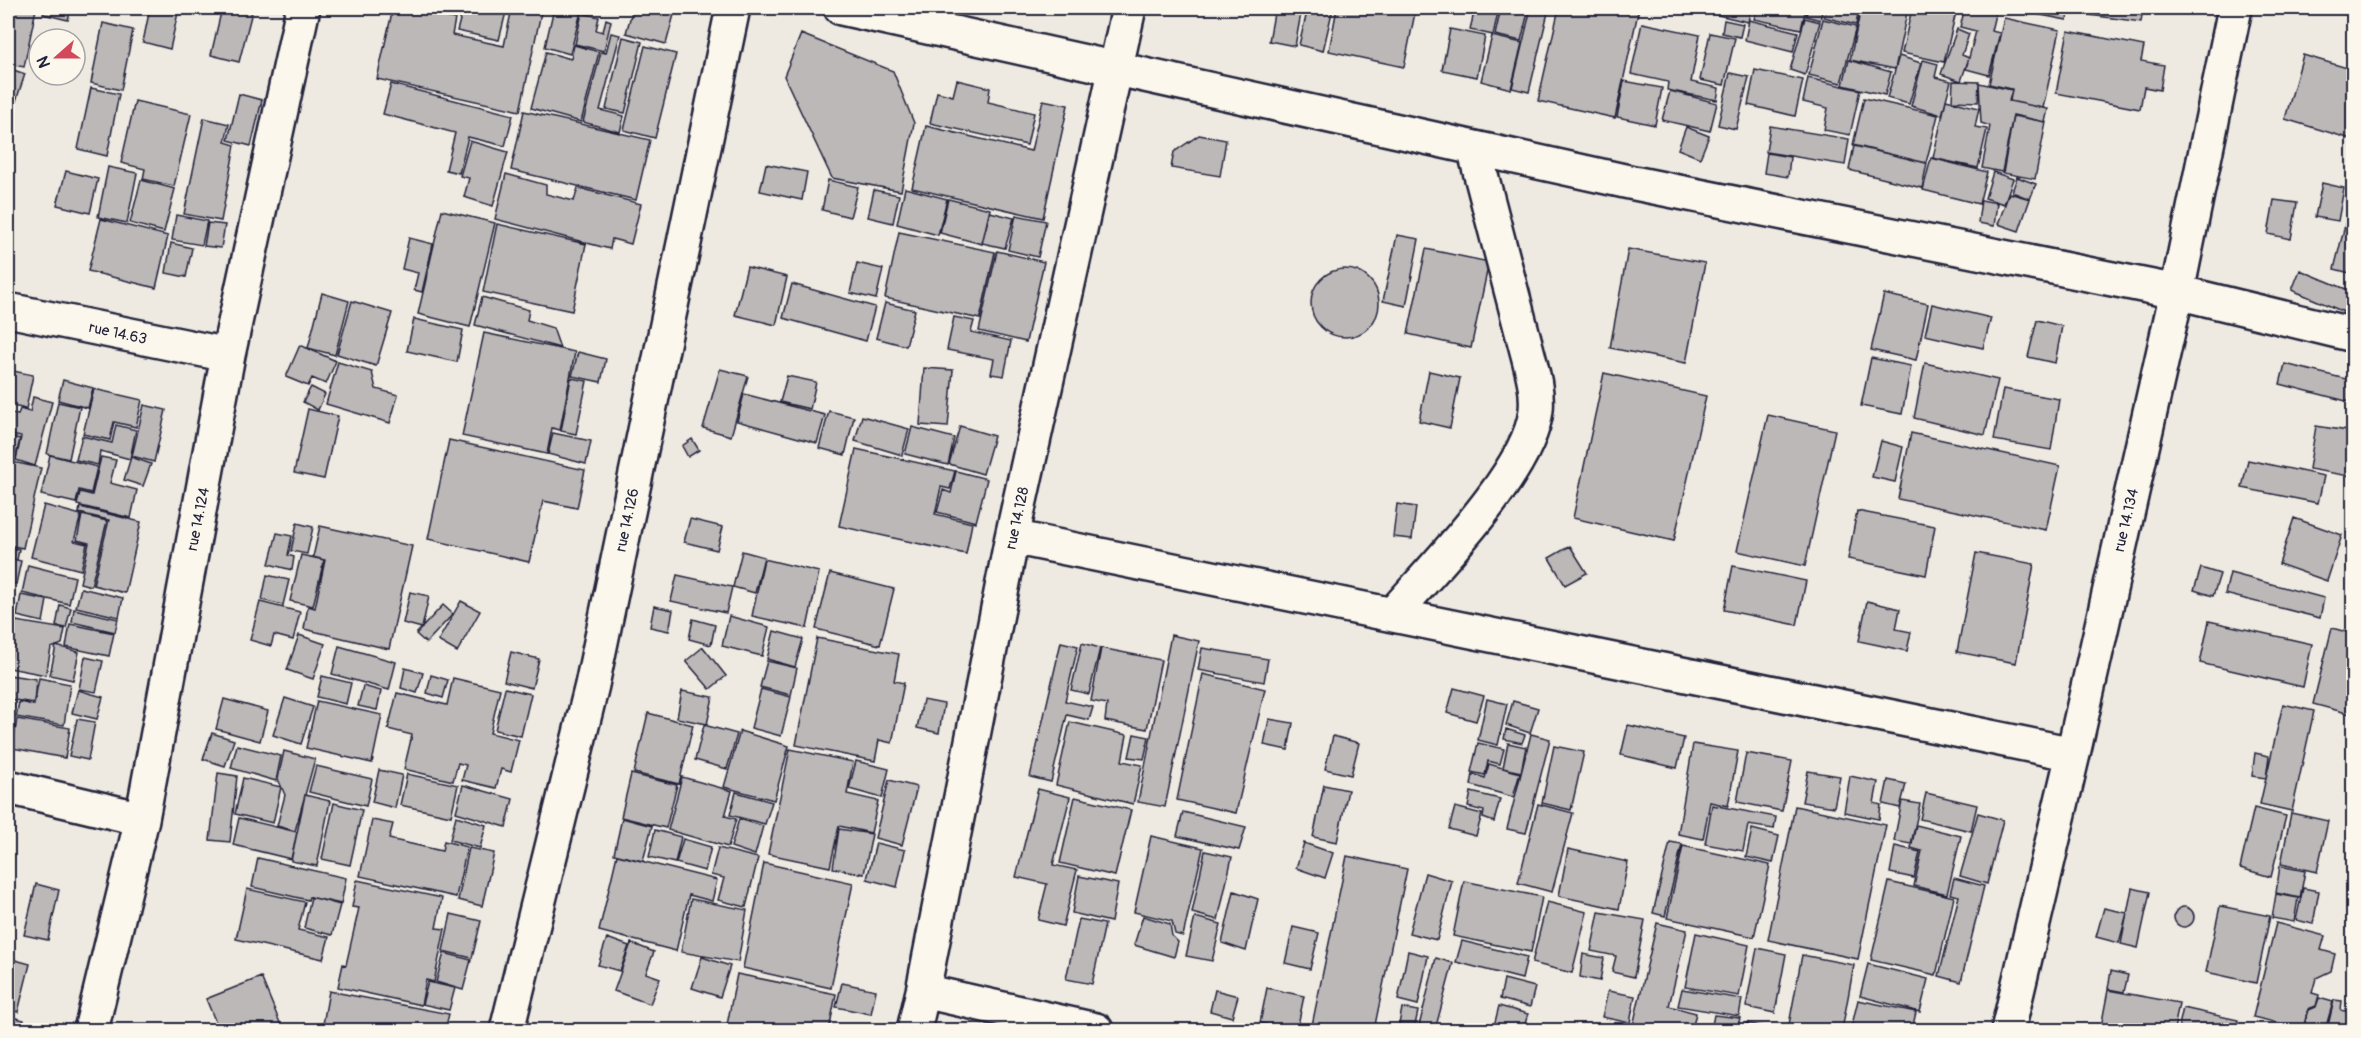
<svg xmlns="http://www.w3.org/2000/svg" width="2361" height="1038" font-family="Pangolin,sans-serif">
<rect width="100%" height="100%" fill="#eeeae2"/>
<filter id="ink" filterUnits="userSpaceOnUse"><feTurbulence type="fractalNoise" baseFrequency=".0167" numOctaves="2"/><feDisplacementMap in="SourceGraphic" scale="12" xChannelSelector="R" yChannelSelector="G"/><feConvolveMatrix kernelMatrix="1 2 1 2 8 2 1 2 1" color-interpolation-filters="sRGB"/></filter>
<g filter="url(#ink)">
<path fill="#bcb8b8" stroke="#22223b" stroke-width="1.5" d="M8,8l28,1 -12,58 -16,-3z
M45,8h26l-3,12 -25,-6z
M150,8h29l-9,41 -27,-7z
M222,8h31l-14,54 -28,-7z
M393,8h9l53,11 -3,16 52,11 8,-38h30l-22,103 -143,-32z
M423,8h84l-8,32 -42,-9 4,-15z
M554,8h28l-12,46 -25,-7z
M633,8h30l12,3 -9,33 -40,-11z
M1275,8h27l-7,38 -26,-5z
M1308,8h25l-10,43 -24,-6z
M1337,8h79l-12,59 -75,-16z
M1475,8h24l-6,27 -23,-5z
M1501,8h28l-8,33 -26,-6z
M1531,8h18l-20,84 -17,-4z
M1559,8h80l-24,110 -77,-17z
M1702,8h49l-3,14 -47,-11z
M1757,8h49l-5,21 -47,-10z
M1808,8h15l-3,12 -14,-4z
M1826,8h33l-3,17 -32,-8z
M1861,8h47l-13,61 -45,-9z
M1912,8h45l-13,54 -42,-9z
M1965,8h20l11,2 -5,21 9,2 -11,42 -23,-6 10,-38 -16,-4z
M2005,8h64l-2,12z
M2076,8h67l-2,14 -66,-9z
M582,13l17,4 -3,13 7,2 3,-13 5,2 -7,30 -29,-7z
M1805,18l15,4 -15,53 -15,-5z
M2004,18l56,12 -17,78 -33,-7 2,-12 -23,-5z
M1823,19l33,8 -15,56 -32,-8z
M1724,20l19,4 -3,13 -18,-4z
M1749,20l49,12 -5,20 -48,-12z
M103,23l30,7 -12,60 -30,-7z
M1642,23l58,12 -9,47 28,6 -2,12 -50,-10 1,-8 -37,-8z
M1450,29l35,7 -8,41 -35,-7z
M1957,29l12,5 -7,21 7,3 -8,23 -20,-7z
M2068,31l76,15 -3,15 23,4 -4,25 -16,-3 -4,22 -84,-16z
M611,33l9,2 -20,75 24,6 -4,16 -37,-10 18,-70 5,1z
M1710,33l25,5 -11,47 -24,-5z
M801,34l92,37 21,52 -13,68 -69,-13 -48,-102z
M1492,36l30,7 -11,46 -30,-8z
M623,37l19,5 -17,71 -19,-4z
M39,41v27l-6,-2z
M574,45l25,7 -18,70 -50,-14 15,-56 25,7z
M645,46l31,8 -21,84 -31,-8z
M2303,55l51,15v70l-69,-21z
M1899,56l22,7 -12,41 -22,-6z
M1849,60l42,12 -6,23 -42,-10z
M1923,60l15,4 -3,13 16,4 -9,34 -31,-9z
M8,68l17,6 -12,36 -5,-2z
M1755,70l48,10 -8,36 -47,-11z
M1730,73l19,4 -13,52 -18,-4z
M1808,78l52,12 -10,45 -26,-5 4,-22 -25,-6z
M957,80l33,8 -2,14 46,11 -7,32 -97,-22 7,-31 16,4z
M1624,81l38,7 -7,37 -38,-8z
M1953,81l26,1 -1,20 -26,-1z
M1979,83l33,7 -3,11 39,8 -3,13 -32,-7 -11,57 -20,-4 8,-42 -9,-3z
M391,84l122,31 -8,31 -37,-9 -9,36 -13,-3 9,-37 -72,-19z
M91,88l28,6 -12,62 -29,-7z
M1670,91l47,12 -7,28 -48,-11z
M239,94l23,6 -11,46 -23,-6z
M1864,98l74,17 -12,48 -73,-18z
M1043,100l25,5 -25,113 -131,-30 14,-62 105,25z
M1946,100l33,8 -4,19 12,2 -9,39 -45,-10z
M135,101l56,13 -17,72 -31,-7 2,-10 -24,-6z
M524,111l126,29 -14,60 -125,-30z
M2013,116l33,6 -11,57 -32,-6z
M204,118l25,6 -4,18 10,3 -14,76 -37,-7z
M1770,126l79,13 -4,26 -79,-13z
M1686,127l23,9 -9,22 -22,-9z
M1199,135l27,5 -6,36 -49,-8 3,-16z
M470,141l38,11 -15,54 -29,-9 5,-19 -9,-2z
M1854,146l73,17 -5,25 -73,-18z
M1767,153l23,4 -2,20 -24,-4z
M1931,158l56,14 -8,32 -56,-14z
M766,164l41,8 -5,28 -42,-9z
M108,167l29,6 -10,50 -29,-6z
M66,171l32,8 -8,34 -33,-8z
M1993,172l20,7 -9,25 -19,-6z
M506,174l40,11v9l28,7 4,-13 63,16 -10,40 -19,-5 -2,10 -115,-30z
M2017,177l19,7 -6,15 -18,-7z
M141,180l34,9 -11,43 -34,-9z
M828,180l30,7 -8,30 -28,-7z
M2322,183l22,5 -6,33 -23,-4z
M905,188l42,11 -9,36 -41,-11z
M874,190l25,5 -6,28 -25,-6z
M2009,193l21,6 -11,32 -21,-7z
M2352,197h2v77l-20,-5z
M948,199l42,10 -8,35 -42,-11z
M1981,200l16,3 -3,23 -16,-3z
M2274,200l23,3 -6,36 -23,-5z
M442,210l53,13 -25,104 -52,-13z
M990,212l24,6 -9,30 -23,-5z
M176,215l31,6 -5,24 -30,-5z
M1016,215l30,6 -8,36 -30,-7z
M101,219l67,17 -12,52 -68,-17z
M208,223l17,2 -4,23 -17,-2z
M497,224l89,20 -14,67 -89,-19z
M899,232l96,20 -15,67 -95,-21z
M1397,235l22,4 -13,67 -23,-5z
M409,238l24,6 -11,48 -8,-2 4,-17 -16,-4z
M171,243l21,5 -6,29 -20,-4z
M1426,249l63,13 -18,86 -63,-14z
M1628,249l77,14 -19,100 -76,-15z
M997,251l47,11 -18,80 -47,-11z
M857,263l26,6 -7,30 -26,-6z
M747,267l40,10 -11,48 -41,-10z
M1311 303a34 34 0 1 1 68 0a34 34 0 1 1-68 0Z
M2300,270l53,22 -9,20 -52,-22z
M792,284l83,23 -9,34 -83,-23z
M322,293l27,8 -14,54 -27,-7z
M1884,294l44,10 -12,56 -45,-10z
M482,297l47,13 -2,10 26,8 7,20 -85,-23z
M352,301l40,12 -16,53 -39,-12z
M885,303l30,7 -9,36 -30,-8z
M1932,304l59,14 -8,30 -58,-13z
M954,317l20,4 -3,11 40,9 -7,35 -13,-2 3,-15 -47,-9z
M414,319l49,11 -6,32 -50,-11z
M2037,320l25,6 -7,37 -27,-6z
M484,333l91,19 -15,78 -8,-2 -5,26 -85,-18z
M300,345l36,16 -10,23 -14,-6 -4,8 -22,-9z
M578,352l28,7 -5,23 -29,-6z
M1871,358l40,8 -9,48 -41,-8z
M338,362l34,10 4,17 22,6 -8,28 -64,-19z
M1925,363l73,17 -13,55 -71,-17z
M2285,364l69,17v22l-74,-19z
M924,368l29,2 -5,57 -28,-2z
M720,369l28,7 -17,60 -28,-8z
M8,370l25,5 -7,34 -18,-4z
M1429,371l31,7 -10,50 -31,-7z
M1604,373l102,23 -32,145 -101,-23z
M787,376l29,6 -6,27 -30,-7z
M571,378l16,3 -11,53 -15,-3z
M63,380l30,8 -5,20 -30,-8z
M311,387l14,7 -7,16 -15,-8z
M94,389l48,11 -6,27 -22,-5 -4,18 -27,-6z
M2003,389l56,10 -8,51 -57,-10z
M744,394l81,21 -8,28 -80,-22z
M33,397l19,5 -17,64 -19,-6 5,-23 -13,-3v-22l10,3 2,-6 10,3z
M58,402l22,5 -11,52 -22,-5z
M144,405l22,5 -12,52 -22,-6z
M308,409l30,7 -14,63 -30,-6z
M829,411l25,6 -9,38 -26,-7z
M1768,415l67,15 -30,136 -68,-15z
M862,416l47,13 -7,26 -47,-14z
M116,425l20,5 -6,29 -30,-8 -2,14 -22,-5 6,-24 30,7z
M960,426l34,10 -11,38 -34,-10z
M2316,426l38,6v18l-5,26 -40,-7z
M912,427l42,11 -6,27 -43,-11z
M553,433l38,8 -5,23 -38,-10z
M1911,433l149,33 -14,64 -148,-31z
M8,436l12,3 -5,21 -7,-1z
M692,439l7,11 -11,7 -6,-11z
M449,440l136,30 -8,38 -34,-7 -14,61 -101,-23z
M1881,441l22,6 -8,35 -23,-5z
M856,449l99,22 -5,18 -9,-2 -6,27 37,9 -6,31 -127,-28z
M50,455l47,12 -6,26 -12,-3 -3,13 -35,-8z
M101,457l15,3 -6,23 27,7 -6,28 -54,-13 3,-13 12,3z
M131,457l20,7 -8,22 -19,-6z
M2248,460l76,16 -6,27 -76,-15z
M8,461l33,7 -18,80 -15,-3z
M956,471l31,8 -11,43 -39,-10 6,-22 8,3z
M1397,504l19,3 -4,32 -19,-2z
M44,505l37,10 -7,26 13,3 -6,26 -50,-13z
M80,507l61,15 -16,71 -32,-8 16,-65 -30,-7z
M1857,511l78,15 -9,49 -78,-16z
M82,515l25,6 -16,65 -11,-3 9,-40 -12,-3z
M2294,518l48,17 -15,46 -48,-17z
M690,519l33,8 -6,23 -33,-8z
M297,523l16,4 -6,27 -16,-3z
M320,526l92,20 -23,103 -85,-20 4,-23 7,2 10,-48 -12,-3z
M277,533l15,3 -4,19 6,2 -2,13 -23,-6z
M1570,546l17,27 -22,12 -16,-27z
M8,547l11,2 -2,11 -9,-2z
M742,551l22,6 -9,36 -22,-6z
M1976,553l58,11 -18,99 -59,-11z
M301,555l23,5 -11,46 -23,-5z
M8,558l13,3 -5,23 -8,-2z
M764,559l55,13 -12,56 -55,-12z
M28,565l47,12 -6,27 -47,-11z
M1733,566l73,15 -9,44 -73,-15z
M2201,568l19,6 -7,22 -19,-6z
M830,573l64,16 -14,56 -64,-16z
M2230,573l94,25 -4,20 -95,-24z
M267,575l22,5 -6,25 -21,-5z
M677,575l55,12 -6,26 -55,-12z
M81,588l42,10 -4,19 -43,-10z
M410,592l19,4 -7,32 -19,-5z
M21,595l26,5 -4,22 -26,-6z
M461,601l19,10 -23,41 -19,-11z
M1867,601l33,8 -4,20 15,3 -4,19 -48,-10z
M260,602l40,10 -7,28 -19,-5 -3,11 -21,-6z
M60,605l11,3 -5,20 -10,-2z
M443,605l10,9 -27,29 -10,-9z
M654,606l19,4 -4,21 -19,-4z
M74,609l44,10 -3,13 -43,-10z
M729,616l40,11 -7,29 -40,-10z
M693,619l22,6 -4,20 -22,-6z
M16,621l49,8 -3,15 -11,4 -5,27 -37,-7z
M2209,621l103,23 -9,43 -103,-24z
M70,624l44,9 -5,23 -43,-9z
M2332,628l22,6v81l-41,-11z
M774,631l29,8 -8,28 -28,-8z
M299,635l26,9 -12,35 -26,-9z
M1171,635l28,6 -34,166 -27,-5z
M817,638l82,16 -5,27 10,2 -12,60 -13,-3 -4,21 -79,-16z
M1061,642l17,4 -13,55 28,6 -4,13 -22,-5 -16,67 -21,-5z
M1082,643l18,5 -11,46 -18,-4z
M56,646l23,6 -6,28 -23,-5z
M339,646l57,16 -7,28 -57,-16z
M703,647l23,29 -16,13 -24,-28z
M1101,648l60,12 -14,69 -42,-8 2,-17 -16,-3z
M1202,648l66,11 -4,23 -66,-12z
M511,652l28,7 -7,29 -28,-7z
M85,657l18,4 -7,31 -17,-3z
M767,661l30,7 -6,27 -31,-8z
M405,668l18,5 -6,20 -16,-5z
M1203,674l62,15 -29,124 -59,-13z
M9,675l27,4 -2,24 -26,-4z
M431,675l17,5 -5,18 -16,-5z
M322,676l29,7 -5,21 -29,-7z
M39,678l31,6 -6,41 -48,-8 3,-15 15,3z
M453,678l47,11 -10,44 29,7 -8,32 -10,-3 -5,19 -34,-8 4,-15 -8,-2 -5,18 -49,-12 8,-34 -24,-6 9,-36 50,12z
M363,686l18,5 -4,19 -19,-4z
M505,688l26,6 -10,42 -26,-6z
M1454,688l30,8 -8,25 -29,-8z
M761,689l30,8 -10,39 -30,-8z
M78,690l25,7 -6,22 -25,-6z
M682,691l31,6 -6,27 -30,-6z
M285,698l28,9 -12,37 -28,-9z
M224,699l44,12 -8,30 -44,-12z
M1487,699l20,5 -9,41 -20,-5z
M923,700l21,4 -5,29 -22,-5z
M317,701l65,14 -10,48 -66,-15z
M1513,701l25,7 -8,25 -24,-8z
M8,702l6,2 -6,29z
M2283,704l31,7 -22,100 -32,-7z
M648,713l45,12 -14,59 -45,-11z
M17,719l53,9 -5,30 -53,-10z
M77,719l18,3 -7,38 -19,-4z
M1269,719l24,4 -5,27 -24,-5z
M1070,722l57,13 -5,26 20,4 -9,39 -77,-19z
M704,725l33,9 -10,35 -32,-9z
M1628,725l56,13 -7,30 -56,-13z
M1506,729l19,6 -3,8 -18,-4z
M740,731l49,15 -15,54 -50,-13z
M212,733l22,7 -9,26 -22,-7z
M1134,734l15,3 -5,22 -15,-2z
M1531,734l19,5 -24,94 -19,-4z
M1333,736l26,7 -8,32 -26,-6z
M1478,743l26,6 -4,15 -12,-3 -3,14 -14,-3z
M1508,743l18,4 -5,25 -18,-4z
M1693,744l45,7 -10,55 -18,-4 -7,37 -25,-5z
M237,745l44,11 -5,25 -45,-13z
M1554,746l30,6 -13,58 -29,-7z
M790,749l63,13 -6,32 31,7 -7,32 -32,-7 -9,41 -62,-13z
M284,751l31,8 -20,72 -18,-5 8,-31 -7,-16z
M1746,753l46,8 -10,50 -45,-9z
M2255,753l14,3 -3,22 -14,-2z
M856,761l33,8 -7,29 -33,-9z
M1489,764l31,9 -7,24 -42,-12 2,-11 12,4z
M316,766l56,13 -6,27 -57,-14z
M379,770l23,5 -7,33 -23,-6z
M1808,771l32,5 -6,31 -32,-5z
M218,773l19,3 -7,66 -20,-2z
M407,774l51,11 -7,31 -51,-11z
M631,774l46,11 -11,43 -45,-11z
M1850,776l28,6 -4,21 7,2 -2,14 -35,-7z
M682,777l50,14 -7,25 11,3 -8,28 -60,-17z
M243,778l38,9 -8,36 -38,-9z
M889,780l28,7 -15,58 -27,-7z
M1888,780l18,4 -6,24 -17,-4z
M463,785l50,14 -7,28 -50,-15z
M1324,785l24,5 -11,52 -24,-5z
M1038,789l32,8 -17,68 24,5 -14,56 -25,-6 9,-36 -31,-7z
M736,792l36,10 -7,22 -35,-9z
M1471,792l29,7 -6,23 -11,-4 1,-7 -16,-4z
M1926,793l51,12 -6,26 -51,-12z
M305,795l25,6 -13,65 -26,-5z
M1075,797l56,13 -16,66 -55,-13z
M1902,801l18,3 -9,40 -17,-3z
M334,803l28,7 -12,55 -28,-6z
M1538,804l35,9 -21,79 -34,-9z
M1712,805l64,12 -2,12 -26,-4 -5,26 -38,-7z
M1795,806l91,19 -28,134 -90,-19z
M1455,807l27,7 -6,22 -27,-7z
M2254,808l32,8 -15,61 -31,-9z
M1183,812l63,15 -7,23 -62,-14z
M1978,813l25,7 -16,64 -27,-8z
M2291,813l37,8 -11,51 -36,-8z
M456,816l30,9 -6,23 -30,-8z
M239,818l58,14 -6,27 -58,-14z
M622,818l30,8 -9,35 -29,-7z
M739,819l24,7 -8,29 -24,-8z
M372,820l21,4 -4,15 53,12 2,-10 23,6 -11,50 -96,-21z
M1916,825l45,11 -14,58 -33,-8 8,-35 -11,-3z
M839,829l33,5 -8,40 -31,-6z
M1752,829l27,7 -6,27 -27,-6z
M655,830l26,7 -6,26 -26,-6z
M1151,836l52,12 -20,88 -8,-2 -3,-13 -38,-9z
M683,839l28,8 -6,24 -29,-8z
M1670,842l12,2 -17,72 -12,-3z
M876,843l29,7 -8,37 -30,-8z
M1304,843l29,10 -8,25 -29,-10z
M1683,846l87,19 -16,72 -87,-19z
M1895,846l25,6 -6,26 -24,-5z
M469,848l25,5 -12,53 -24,-6z
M718,848l40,10 -12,49 -28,-7 6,-22 -13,-3z
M1568,849l60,13 -9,47 -60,-13z
M1205,851l27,6 -14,63 -26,-7z
M617,855l100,25 -5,21 -23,-6 -13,56 -77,-20z
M1347,856l60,13 -33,161h-63z
M258,858l88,20 -5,26 -32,-7 -1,3 -56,-13z
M764,863l89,20 -22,105 -88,-20z
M2280,866l25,5 -5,27 -24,-5z
M1425,873l27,8 -15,59 -28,-7z
M1079,876l39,8 -7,38 -39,-9z
M1954,878l30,8 -23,96 -22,-6 20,-80 -9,-2z
M357,880l85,18 -6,30 9,1 -11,53 -8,-2 -5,25 -83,-18 5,-23 3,1 13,-57 -7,-1z
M1464,881l78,16 -11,55 -78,-16z
M1889,882l65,15 -18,78 -65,-15z
M36,884l23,6 -11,50 -24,-5z
M2132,888l18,4 -12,56 -17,-4z
M2303,888l16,3 -6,33 -17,-4z
M247,889l58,13 -7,28 31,7 -6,22 -87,-20z
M1234,891l24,8 -12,52 -24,-8z
M2276,894l22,4 -4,24 -22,-4z
M311,897l29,8 -8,30 -28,-7z
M691,899l56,11 -9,52 -57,-10z
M1547,902l40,10 -15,61 -40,-10z
M2220,906l50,10 -14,67 -50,-11z
M2174 917a10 10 0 1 1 20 0a10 10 0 1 1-20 0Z
M2104,908l23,5 -8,30 -23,-6z
M1599,912l46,8 -11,57 -22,-5 4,-16 -25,-5z
M451,914l30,7 -9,37 -29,-7z
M1143,916l27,8 2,12 6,6 -4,15 -40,-12z
M1195,917l26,7 -9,37 -26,-5z
M1079,919l26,5 -13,60 -26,-5z
M1657,923l30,7 -18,76 27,7 -4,17h-60z
M2276,923l49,13 -4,14 14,4 -4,17 -15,7 -4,15 7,2 -3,11 -8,3 -5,20 -50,-12z
M1293,927l26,6 -9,36 -25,-6z
M1696,933l53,12 -10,51 -54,-9z
M607,938l22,8 -9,25 -22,-6z
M1462,941l65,16 -5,22 -66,-17z
M631,943l23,9 -8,21 14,5 -10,26 -36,-13z
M1757,948l29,6 -11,59 -29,-6z
M1408,951l20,5 -10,49 -20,-5z
M444,953l27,7 -8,30 -27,-8z
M1583,954l21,4 -4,23 -20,-4z
M1802,955l52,10 -12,65h-54z
M702,957l28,9 -10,31 -28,-9z
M8,958l22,6 -12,48 -10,-3z
M1436,958l17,5 -18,67h-17z
M1868,964l60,15 -8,33 -60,-16z
M2111,971l17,4 -4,17 -16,-3z
M737,974l99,20 -7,36h-103z
M261,977l22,53h-64l-13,-31z
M1504,979l31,8 -5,20 -30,-8z
M428,982l27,6 -6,22 -27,-6z
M842,983l34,7 -5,24 -35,-7z
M1267,988l37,8 -7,34 -37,-7z
M1682,989l60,10 -3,17 -61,-10z
M1215,990l23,6 -6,21 -22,-6z
M2108,990l71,13 -5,27h-53l-20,-3z
M329,991l120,23 -4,16h-123z
M1608,991l27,5 -5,27 -28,-6z
M2319,998l14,4 -8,28h-22l6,-20 7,-3z
M1858,1000l58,12 -4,18h-35l-25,-5z
M2334,1000l8,1 -1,9 9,2 -4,18h-19z
M1499,1006l29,8 -5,16h-30z
M1402,1008l16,3 -4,19h-16z
M2183,1008l55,12 -2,10h-58z
M1714,1015l26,3 -3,12h-26z
M8,1016l16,4 -2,10h-14z
M1746,1023l33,7h-35z"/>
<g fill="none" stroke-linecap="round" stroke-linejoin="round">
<g stroke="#22223b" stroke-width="38">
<path id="minor" d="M841,8l788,174 548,110 177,43
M8,310l220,45
M1012,537l1061,217
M1393,614c41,-47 137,-143 143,-204 2,-20 -4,-40 -9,-59l-53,-203
M8,787l134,32
M923,991l173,39
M91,1030l51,-211 86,-464 75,-347
M507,1030l85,-345 141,-677
M914,1030l9,-39 89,-454 117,-529
M2008,1030l65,-276 104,-462 58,-284"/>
</g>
<use href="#minor" stroke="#fbf7ec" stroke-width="33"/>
</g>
</g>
<g text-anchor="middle" stroke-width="4.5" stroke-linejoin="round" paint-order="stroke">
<g font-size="15" fill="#22223b" stroke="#fbf7ec">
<text transform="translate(118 333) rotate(12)" y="5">rue 14.63</text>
<text transform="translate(1017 518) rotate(-78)" y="5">rue 14.128</text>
<text transform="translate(198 519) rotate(-79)" y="5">rue 14.124</text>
<text transform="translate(627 520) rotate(-78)" y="5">rue 14.126</text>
<text transform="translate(2126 520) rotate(-77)" y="5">rue 14.134</text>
</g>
</g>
<rect width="2361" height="1038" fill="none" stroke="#fbf7ec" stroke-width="30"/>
<rect x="15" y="15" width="2331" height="1008" fill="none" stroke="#22223b" stroke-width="2" filter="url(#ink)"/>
<g transform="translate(57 57) rotate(249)"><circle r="28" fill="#fbf7ec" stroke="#a4a2a5" stroke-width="1.5"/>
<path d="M0-4.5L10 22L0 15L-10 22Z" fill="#d1495b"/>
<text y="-9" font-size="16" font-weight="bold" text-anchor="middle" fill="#22223b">N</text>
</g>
</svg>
